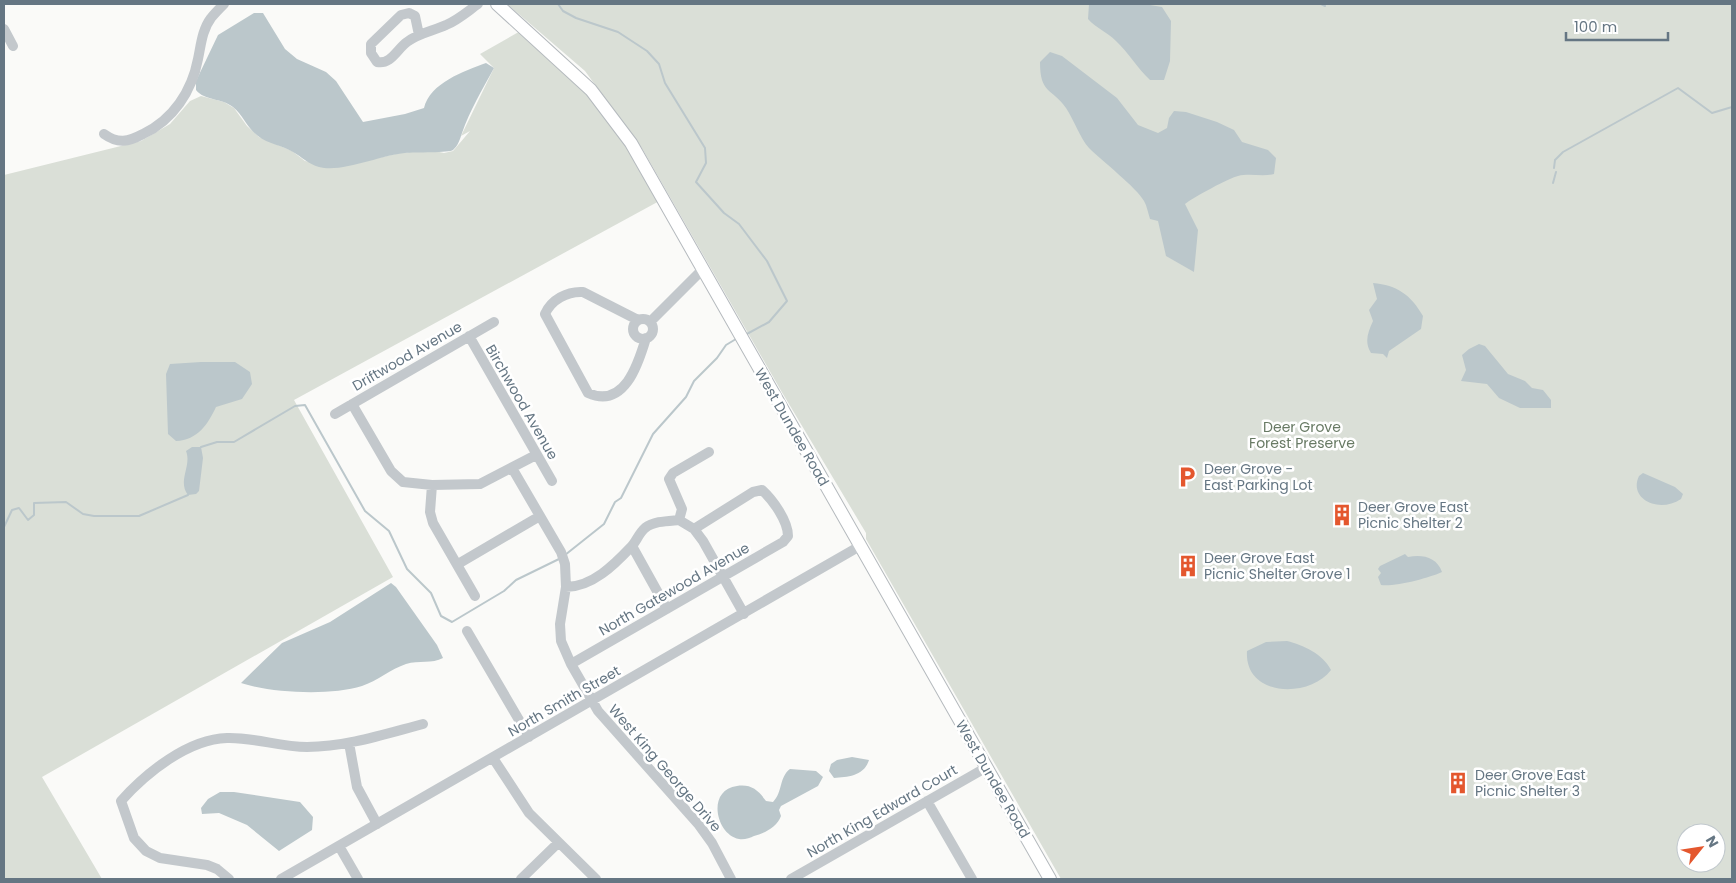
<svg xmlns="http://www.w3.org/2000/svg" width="1736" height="883" font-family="Poppins,sans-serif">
<rect width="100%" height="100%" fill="#fafaf8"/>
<path fill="#dadfd7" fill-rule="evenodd" d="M507,4h1225v875h-671l-195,-340v-6l-86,-144 -137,-239 -58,-79zM1686,833h30v30h-30z
M524,29l90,91 49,79 -369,201 99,177 -351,200 60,102h-98v-704l137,-34 29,-17 20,-23 11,-5 23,6 10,6 13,18 12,11 33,14 13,10 33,6 62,-14 30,-3 14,3 9,-2 17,-20 -9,5 33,-68 -14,-14z"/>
<path fill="#bbc7cb" d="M1089,4h55l18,3 9,14 -1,40 -6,19h-14c-13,-12 -21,-27 -34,-39 -9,-9 -20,-13 -28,-22z
M254,13h9l22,36 12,10 29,13 10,9 27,41 42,-8 19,-6c6,-25 40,-37 62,-45l8,5c-12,22 -24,42 -32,65 -2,6 -4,13 -9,17 -3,3 -39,2 -48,3 -24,2 -63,20 -86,14 -11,-3 -17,-10 -26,-15 -11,-7 -25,-8 -35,-16 -11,-8 -15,-21 -25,-29 -11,-9 -28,-6 -37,-17v-9l22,-46z
M1050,52l12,4 55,42 21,27 20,8 9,-5 2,-10 5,-7 12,1 31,10 17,8 8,12 26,8 8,8 -2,16c-12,3 -24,-1 -36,2 -7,1 -46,22 -53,28l13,26 -4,42 -28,-16 -8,-35 -8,-2c-2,-6 -3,-13 -6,-18 -7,-13 -43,-41 -55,-53 -9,-10 -15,-28 -23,-40 -15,-21 -26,-14 -26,-46z
M1373,283c24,2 38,12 50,33l-2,13 -32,22 -2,7 -4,-4 -12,-1c-7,-11 -3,-21 2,-32l-4,-11 8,-11z
M1479,344l6,2 23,28 17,7 7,7 11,2 8,10v8h-31l-21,-10 -12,-14 -26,-3 5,-11 -4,-15 7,-6z
M201,362h34l15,10 2,12 -10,15 -26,8c-8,17 -18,33 -40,34l-8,-7 -2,-60 4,-10z
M192,447h9l2,11 -4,33 -3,3 -8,1c-11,-14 4,-29 -2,-44z
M1643,473l32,14 8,7 -2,5c-22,15 -53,0 -42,-23z
M1405,554l3,3c14,-3 29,0 34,15 -13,6 -47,15 -61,13l-3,-8 3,-4 -3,-4 2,-3z
M391,583l5,4 41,58 6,13c-11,6 -24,2 -37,6 -15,5 -29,17 -44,22 -32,10 -90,7 -121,-3l41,-40 48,-21z
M1287,641c16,4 36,13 44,29 -22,29 -87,27 -84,-19l19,-9z
M852,757l17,3c-5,16 -21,17 -35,18l-5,-7 2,-7 6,-4z
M790,769l26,2 7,6 -5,9 -37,20 -2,4 2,6c-4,11 -16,17 -27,20 -4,2 -10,4 -15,3 -23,-4 -33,-49 -2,-53 14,-2 21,4 29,15l7,1c10,-10 6,-25 17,-33z
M220,792h14l66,10 13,15 -1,13 -33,21 -32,-26 -28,-12 -17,1 -1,-6 7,-9z"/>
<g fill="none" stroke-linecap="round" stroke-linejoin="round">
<path stroke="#bbc7cb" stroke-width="2" d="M558,4l5,7 13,7 42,14 29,19 12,13 6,19 40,65 1,15 -10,19 28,31 15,11 28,37 20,40 -18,21 -24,13
M1321,4l4,2
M1554,168l1,-8 8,-8 115,-64 34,25 20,-6
M1553,183l3,-11
M201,447l16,-5h17l61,-36 10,-1 60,106 24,20 18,38 24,24 10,23 11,6 52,-31 12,-11 43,-21
M4,527l8,-17 7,-2 9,12 6,-5v-12l32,-1 17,12 11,2h45l49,-21
M565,555l39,-31 11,-22 6,-4 32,-64 33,-37 8,-16 23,-23 9,-13 10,-6"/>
<g stroke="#b5babe" stroke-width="14">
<path id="major" d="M497,4l94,86 40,53 419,736"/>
</g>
<path stroke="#c3c8cc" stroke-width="10" d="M4,29l9,17
M419,35l-4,-19 -6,-3 -8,2 -30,29v9l6,9c14,3 20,-13 30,-20 11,-9 26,-11 39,-17 12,-5 22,-14 32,-21
M104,134c14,10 24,8 39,0 30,-14 49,-43 55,-75 3,-14 4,-29 13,-41 4,-5 9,-10 13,-14
M633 329a10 10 0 1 1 20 0a10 10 0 1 1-20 0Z
M638,320l-55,-28c-16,-1 -32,8 -38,22l43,79c36,16 50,-28 58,-55
M650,322l53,-53
M469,336l83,145
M352,404l39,67 12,11 29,3 48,-1 56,-29
M335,414l159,-92
M512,468l49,84 4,12 1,23 -6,37 1,17 10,23 27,47 101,114 13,18 19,36
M432,485l-2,27 3,11 42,73
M679,520l15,9 9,12 41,73
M679,520l3,-11 -13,-30 4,-6 36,-21
M632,546l35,63
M458,564l82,-48
M566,587c26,0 48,-22 65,-40 5,-5 8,-14 14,-19 9,-7 23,-7 34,-8
M467,631l62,106
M571,664l212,-122 5,-6c0,-15 -15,-36 -26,-46l-9,2 -59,37
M349,743l8,44 20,37
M493,758l36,55 67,66
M927,801l45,78
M339,846l19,33
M229,879l-12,-10 -10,-4 -47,-7 -14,-7 -12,-13 -13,-37c25,-28 67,-62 106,-63 26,-1 53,9 80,9 39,0 78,-13 116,-23
M281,879l579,-333
M521,879l37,-36
M791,879l196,-112"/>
<use href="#major" stroke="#fff" stroke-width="12"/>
</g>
<defs>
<g id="parking-bare" transform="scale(1.725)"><path d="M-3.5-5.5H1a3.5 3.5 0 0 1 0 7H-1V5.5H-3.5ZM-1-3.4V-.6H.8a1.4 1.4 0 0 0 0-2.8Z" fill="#e4572e" stroke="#fff" stroke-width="2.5" paint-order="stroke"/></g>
<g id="building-bare" transform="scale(1.725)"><path d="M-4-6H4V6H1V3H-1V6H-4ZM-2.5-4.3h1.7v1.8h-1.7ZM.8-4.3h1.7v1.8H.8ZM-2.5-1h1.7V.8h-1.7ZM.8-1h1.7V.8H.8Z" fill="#e4572e" stroke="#fff" stroke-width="2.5" paint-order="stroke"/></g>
</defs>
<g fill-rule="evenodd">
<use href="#parking-bare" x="1187" y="477"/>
<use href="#building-bare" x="1342" y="515"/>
<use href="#building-bare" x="1188" y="566"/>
<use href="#building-bare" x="1458" y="783"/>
</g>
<g text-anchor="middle" stroke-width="5" stroke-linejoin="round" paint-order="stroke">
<g font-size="14" fill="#657683" stroke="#fff">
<text transform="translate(407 356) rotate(-30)" y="5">Driftwood Avenue</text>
<text transform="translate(522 402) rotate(60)" y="5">Birchwood Avenue</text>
<text transform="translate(792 427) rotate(60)" y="5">West Dundee Road</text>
<text transform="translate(674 589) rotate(-30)" y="5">North Gatewood Avenue</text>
<text transform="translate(564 701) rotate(-30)" y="5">North Smith Street</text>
<text transform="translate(665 768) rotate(49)" y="5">West King George Drive</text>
<text transform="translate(993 779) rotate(60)" y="5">West Dundee Road</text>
<text transform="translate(882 811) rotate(-30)" y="5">North King Edward Court</text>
</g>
<g font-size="14" fill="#687a64" stroke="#fff">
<text x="1302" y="432">Deer Grove<tspan x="1302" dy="16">Forest Preserve</tspan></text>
</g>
<g font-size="14" fill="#657683" stroke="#fff" text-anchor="start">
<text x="1204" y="474">Deer Grove -<tspan x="1204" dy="16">East Parking Lot</tspan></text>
<text x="1358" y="512">Deer Grove East<tspan x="1358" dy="16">Picnic Shelter 2</tspan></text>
<text x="1204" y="563">Deer Grove East<tspan x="1204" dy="16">Picnic Shelter Grove 1</tspan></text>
<text x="1475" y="780">Deer Grove East<tspan x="1475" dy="16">Picnic Shelter 3</tspan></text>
</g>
</g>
<rect width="1736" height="883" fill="none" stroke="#657683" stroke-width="10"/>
<g transform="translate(1701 848) rotate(60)"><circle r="24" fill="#ffffff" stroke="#c1c8cd"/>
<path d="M0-4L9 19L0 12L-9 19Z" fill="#e4572e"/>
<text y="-8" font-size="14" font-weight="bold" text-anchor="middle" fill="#657683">N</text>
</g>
<path d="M1566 32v8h102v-8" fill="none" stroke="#657683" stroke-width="2.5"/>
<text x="1574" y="32" font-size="15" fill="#657683" stroke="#ffffff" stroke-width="4" paint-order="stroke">100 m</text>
</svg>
